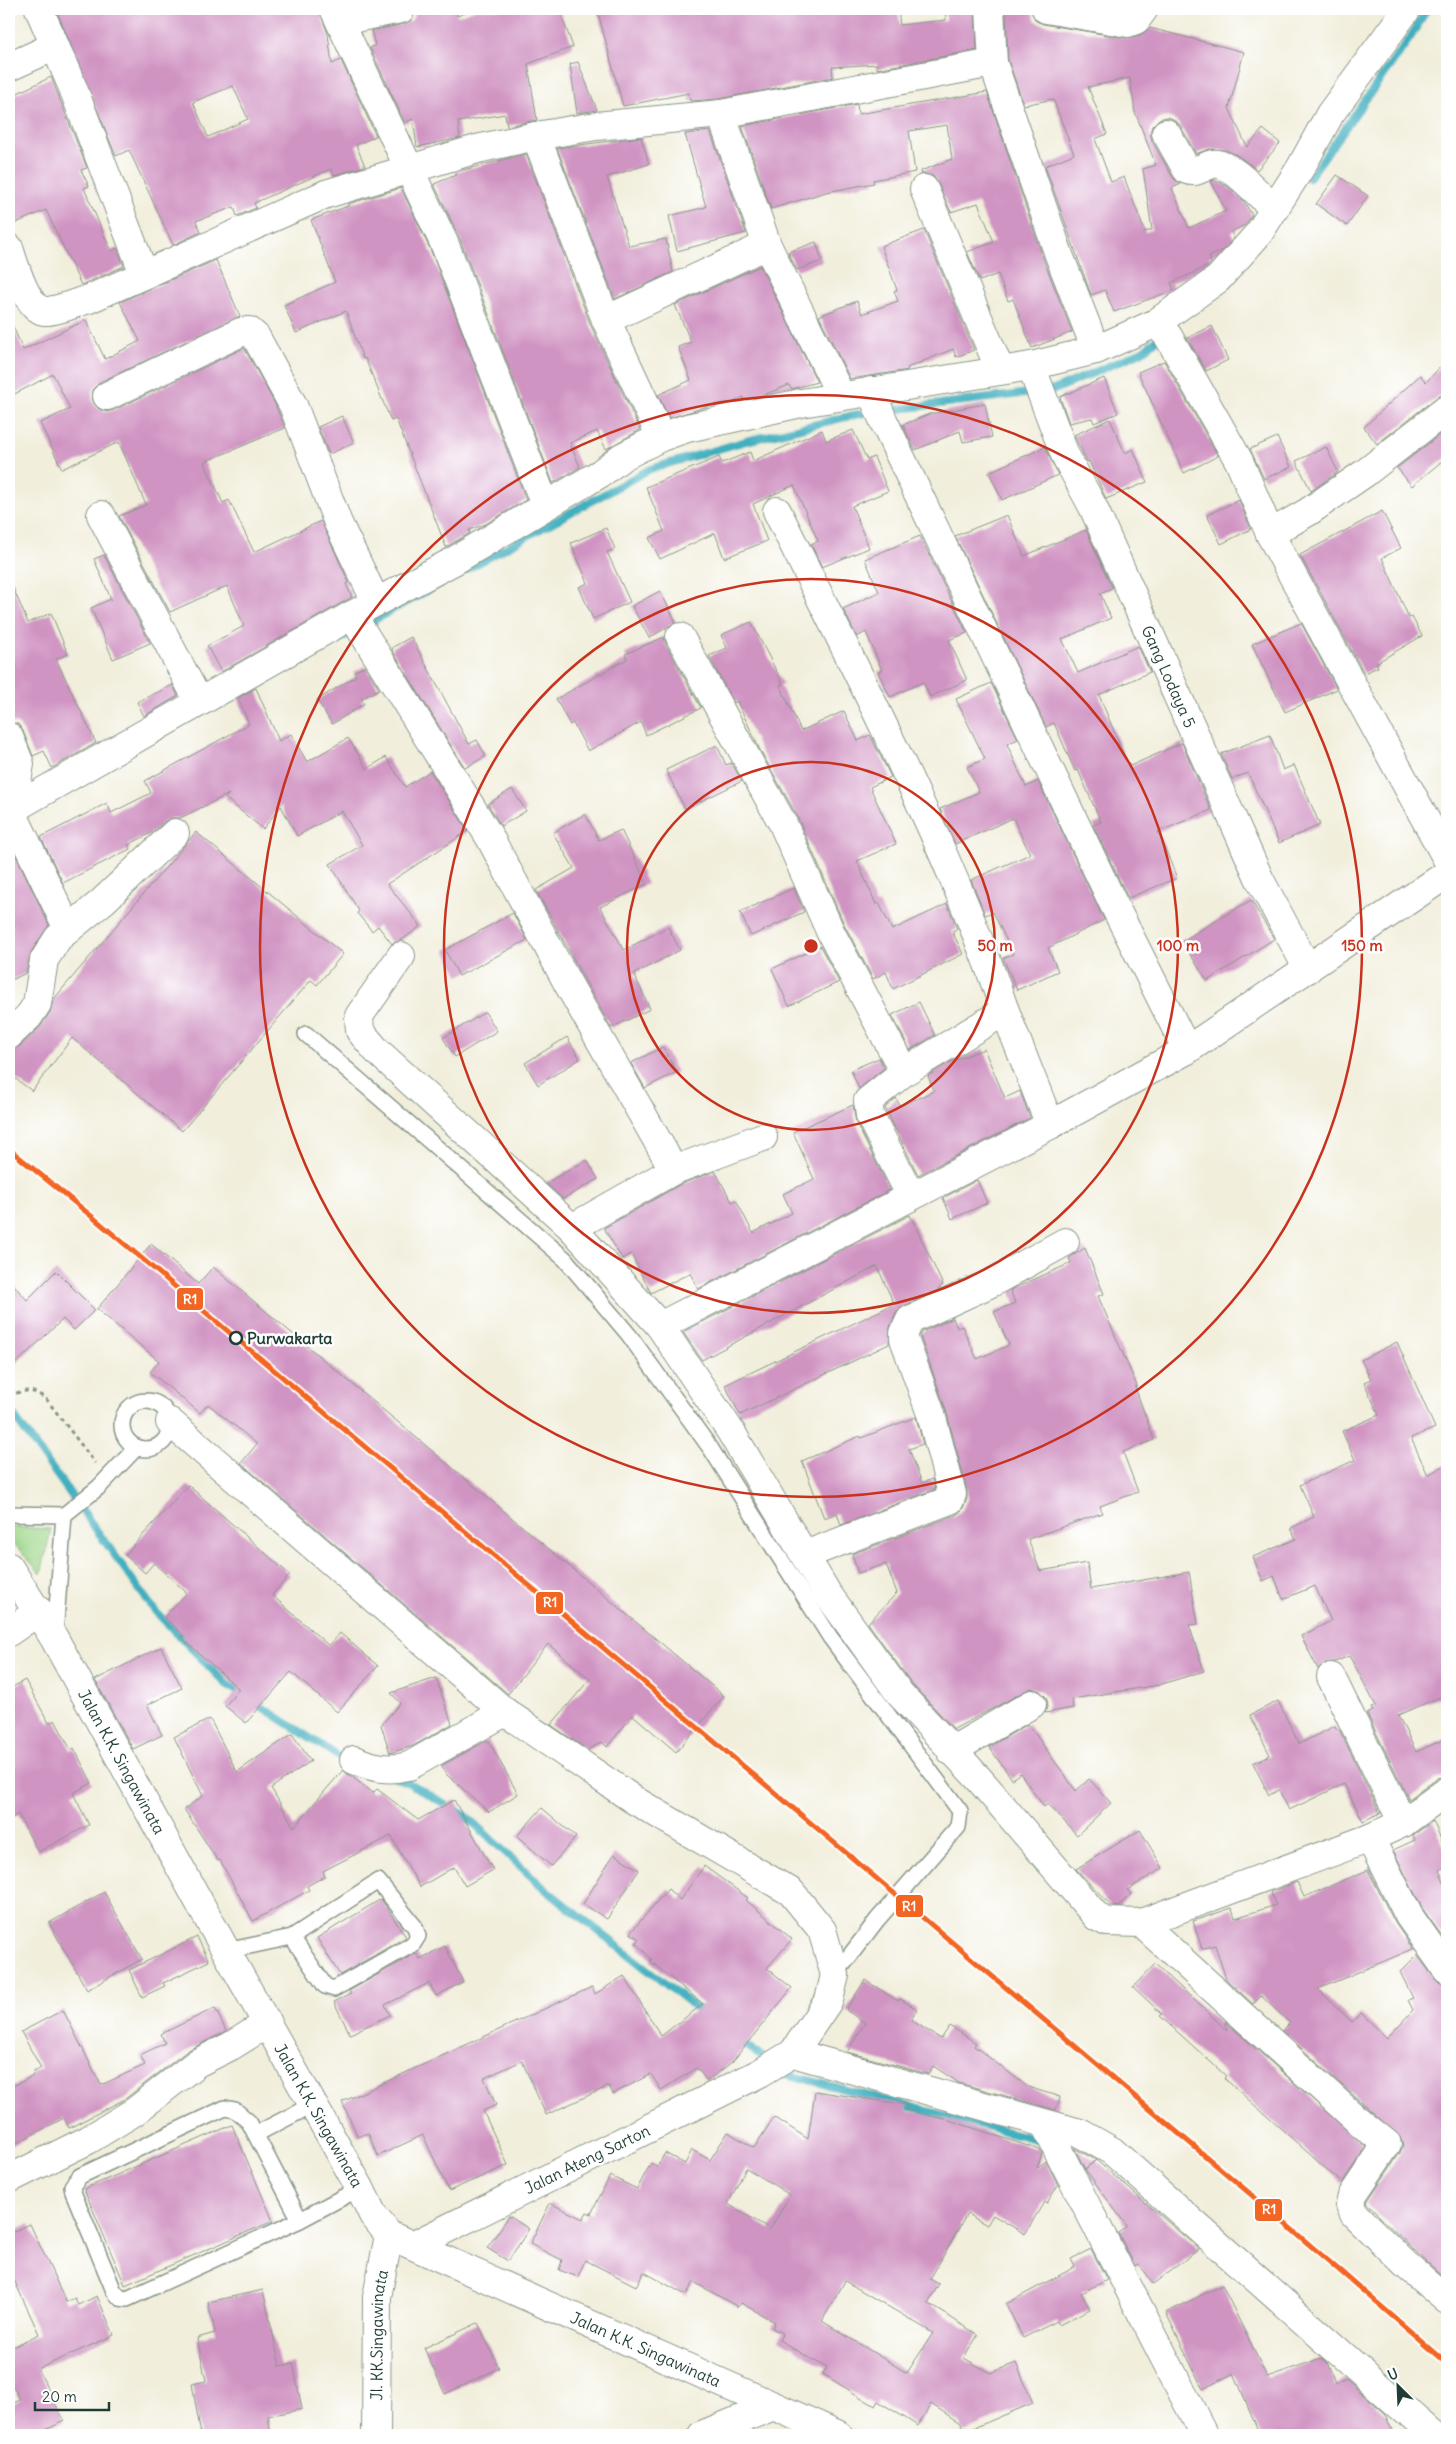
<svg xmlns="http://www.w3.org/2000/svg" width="1456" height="2444" font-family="Delius,sans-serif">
<rect width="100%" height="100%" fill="#fff"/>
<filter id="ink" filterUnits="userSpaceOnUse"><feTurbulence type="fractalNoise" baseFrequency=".02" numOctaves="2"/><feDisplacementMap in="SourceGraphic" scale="10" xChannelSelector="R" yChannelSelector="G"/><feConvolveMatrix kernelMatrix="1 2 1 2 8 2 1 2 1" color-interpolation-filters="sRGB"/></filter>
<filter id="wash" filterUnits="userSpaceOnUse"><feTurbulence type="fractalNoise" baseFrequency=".0096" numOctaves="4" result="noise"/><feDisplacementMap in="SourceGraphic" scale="20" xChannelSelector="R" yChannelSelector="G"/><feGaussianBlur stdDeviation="1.12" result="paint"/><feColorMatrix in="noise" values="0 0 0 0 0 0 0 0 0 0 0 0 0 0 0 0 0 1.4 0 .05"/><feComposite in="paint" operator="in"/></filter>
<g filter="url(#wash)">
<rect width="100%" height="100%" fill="#f1eedb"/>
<path fill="#9dd689" stroke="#5e8a5e" d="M9,1527l42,2 -10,45 -32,-36z"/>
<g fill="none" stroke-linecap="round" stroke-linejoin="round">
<path stroke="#41afbf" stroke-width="8" d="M1309,178l101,-140 17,-29
M458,574l192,-105 96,-28 112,-27 196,-24 89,-39 19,-16
M289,667l156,-86
M9,1409l146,202 71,73 18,12
M254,1702l95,61
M396,1778l11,4 59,34 79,73 160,126
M738,2040l32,22
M779,2068l10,7 258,67"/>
</g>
<g id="blocks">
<path fill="#d094c3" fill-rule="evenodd" d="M56,9h263l9,25 4,30 9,-4 35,76 -20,9 9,21 -31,9 -3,-6 -77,34 2,5 -19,8 -3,-9 -38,14 5,11 -28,13 -44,-95 -13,6zM233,86l15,33 -40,18 -15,-35z
M416,9h40l1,7 19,-7h83l14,38 -45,17 9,56 -30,6 -2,-12 -47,8 2,16 -43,9 -4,-28 -8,4 -35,-75 5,-3 -4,-14 33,-7 8,-4z
M597,9h301l2,16 46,-5 -1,-11h30l2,41 -100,19v-5l-45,3 1,10 -114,22 -29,2 -1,-8 -66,13z
M1006,9h25l5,12 7,3 83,14 15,-3 9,-7 94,24 -15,56 18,39 16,-18 17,14 -23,27 -20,-15 -11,-5 -17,-1 -13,5 -16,-29 -7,-6 -6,-2 -8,2 -7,7 -2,7 2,8 21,37 8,6 -9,4 17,40 37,-17 -15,-30 3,-1 13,6 16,14 9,15 -7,10 -14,7 3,6 -11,12 -14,7 2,6 -3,3 -37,17 3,7 -60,22 -9,-22 -14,5 -46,-129 29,-12 -21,-55 -29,6 -16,-45zM1130,78l5,34 21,53 -13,4 9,61 -7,2 -21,-55 -13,5 -16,-43 12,-5 -19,-47z
M578,62l19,48 -20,3 -7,-49z
M51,77l36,91 -6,2 8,16 -5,2 27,63 6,-3 7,18 -43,19 -35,-75 -37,16v-129z
M987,92l57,169 28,71 -40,16 -19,-49 -5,2 -10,-27 -18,7 -13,-29 27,-10 -16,-39 -27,9 -13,-29 -5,-7 -11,-2 -1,-3 31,-12 -5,-34 -38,6 6,41 -42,8 1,3 -48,9 -55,17 -29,-83 115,-22 1,10z
M710,131l36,102 -69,18 -8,-35 37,-9 -21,-73z
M641,137l8,27 -42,13 22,69 37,-7 7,33 -58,27 -58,-151z
M526,154l65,172 49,104 -34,19 -9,-18 -27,12 10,24 -27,16 -93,-244 -26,-55 22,-9 -1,-3z
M1337,175l31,21 -21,30 -31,-22z
M401,188l30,63 95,249 -40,24 -17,6 1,3 -24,14 -50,-128 -5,2 -26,-63 -2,1 -17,-48 -50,22 -12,-28 51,-23 -24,-62 37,-14v-2z
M924,230l50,120 -18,7 -3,-8 -46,19 1,2 -58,9 -31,-63 38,-15 5,13 36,-13 -4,-10 3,-1 -16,-44z
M816,242l6,19 -25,9 -9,-18z
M216,260l24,56 -140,66 -6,6 -2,6 1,8 6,7 7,3 8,-2 130,-62 30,54 11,26 -81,34 19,41 6,-3 25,52 67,-31 28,62 -3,1 6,13 -131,75 -14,-26 37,-20 -17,-40 -57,26 -51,-96 27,-11 -27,-63 -57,27 -22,-46 30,-14 -17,-35 -44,23v-80l14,33 63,-30 19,39 35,-18 -20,-39z
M760,266l57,116 -26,7 -2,-4 -28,11 -17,4 -1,-3 -9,5 -22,3 -43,13 -11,-23 33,-15 -13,-33 13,-5 -16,-37z
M1212,326l16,34 -22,11 -19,-33z
M1447,360v34l-10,3 -60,47 -13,-17 56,-52 6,7z
M1164,361l54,95 -34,17 -46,-101z
M1104,378l14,35 -24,10 -2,-5 -23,5 -9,-26z
M985,404l7,33 -29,5 -3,-11 -45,19 -12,-25 26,-11z
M342,416l12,27 -25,11 -11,-27z
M1110,419l15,34 8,-4 14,33 -41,17 -17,-38 -2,1 -13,-27z
M1447,429v28l-35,29 -15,-18z
M822,430l4,11 27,-11 14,30 7,-3 14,34 -36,15 17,42 -47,19 -11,-23 7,-3 -24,-56 -41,19 14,37 -43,17 -9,-25 -55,26 -11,-21 15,-7 -18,-44 73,-30 3,6 28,-11 3,9z
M1277,437l14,30 -27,12 -14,-30z
M1045,447l13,28 -56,25 -13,-28z
M1326,447l12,25 -27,19 -15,-30z
M1239,500l12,29 -30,15 -14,-29z
M1382,511l19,37 -19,10 27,60 3,-1 10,19 -46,27 2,4 -14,6 -64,-118z
M1007,515l17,41 62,-26 26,58 -12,5 11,25 -49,21 16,34 60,-27 12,26 -51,23 24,58 7,13 52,-23 29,67 -53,22 19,46 -49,20 -35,-73 8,-3 -23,-52 -3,1 -21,-48 -8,4 -91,-191z
M606,528l9,21 -8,3 23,50 -37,17 -14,-32 9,-4 -17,-40z
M920,536l47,97 -18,7 18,40 -37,17 -7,-15 -33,15 -12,-25 4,-2 -16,-38 -9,5 -14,-28 36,-17 -14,-33z
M104,555l46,88 -37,16 -22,-51 20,-9 -17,-40z
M9,578l19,45 23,-10 17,41 -12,5 40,84 -44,25 -8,-17 -11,5 -10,-25 -5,-7 -9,-2z
M660,591l16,31 -27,16 -17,-32z
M751,622l32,62 -3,1 21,46 43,-20 14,30 12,-6 21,42 -21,10 26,57 -39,17 19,43 3,-1 13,27 55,-26 10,25 -5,2 11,23 -70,35 -7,-17 -13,7 -29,-55 -47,-108 -37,-66 -23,-49 -3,2 -25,-47 18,-8 -6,-13z
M1301,623l36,66 -52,23 -33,-68z
M411,637l58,107 8,-4 9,16 -21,12 -73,-118 1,-3z
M664,637l2,8 35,63 -55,27 -5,-13 -53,29 -15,-28 -3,2 -14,-26 71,-40 -2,-5z
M365,666l14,23 -18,10 3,5 -32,20 -15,-24 39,-24 -2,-4z
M991,683l27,56 -11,5 19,43 12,-6 66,139 -56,28 10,23 -41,19 -14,-32 10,-4 -20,-42 -8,3 -14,-35 59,-26 -17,-36 -58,26 -15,-35 39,-17 -12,-25 18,-8 -29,-60z
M173,685l5,11 -34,20 -7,-14z
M256,688l23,53 12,-7 16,28 41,-24 19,31 19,-12 19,30 25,-16 38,60 -81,53 34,42 -19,14 -10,4 -14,-18 -6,5 -15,-18 2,-2 -29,-47 32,-19 -20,-34 -45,25 -16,-30 -18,23 -38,-31 4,-4 -49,24h-8l-7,3 -12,11 -25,13 2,4 -67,34 -22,-46 66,-34 4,10 40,-20 -6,-12 104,-57 -11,-26z
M1270,735l13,35 11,-5 26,60 -41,18 -31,-70 -16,6 -11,-25z
M717,745l9,20 5,-2 11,18 -57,28 -19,-39z
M512,789l14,22 -25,15 -13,-22z
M585,814l14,26 22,-10 26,54 -47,23 24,43 44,-23 12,23 -46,24 16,35 -39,19 -75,-138 38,-22 -21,-35z
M196,832l147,122 -26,31 -6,-5 -129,151 -110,-93 -40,53 -23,-17v-23l11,-5 20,-19 10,-15 3,-12z
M9,841l40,84 -18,27 -5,21 -17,8z
M794,888l10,24 -53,24 -11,-24z
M1251,900l23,39 -67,42 -25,-40z
M513,913l14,27 -68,36 -14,-26z
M820,946l19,36 -50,24 -17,-37z
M919,1002l16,33 -25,15 -18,-35z
M485,1012l12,19 -42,26 -12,-19z
M567,1037l13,22 -42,26 -13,-22z
M663,1047l14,25 -32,16 -14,-25z
M984,1049l21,49 15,-7 10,27 -112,57 -33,-67 11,-10 4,8 34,-15 -6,-15 20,-13z
M879,1058l5,10 -25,21 -8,-19z
M853,1105l3,18 34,67 -192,99 -8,-16 -39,20 -20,-39 -9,5 -18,-31 77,-44 34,-13 17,31 4,-2 17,33 39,-20 -9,-19 31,-15 -21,-47z
M587,1160l11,19 -35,20 -17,-16z
M977,1180l10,23 -35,16 -9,-21z
M910,1215l33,70 -3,2v2l-36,17 -8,7 -6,14 -1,17 -149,71 -15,-30 169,-81 -17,-38 -175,94 -19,-28z
M151,1244l47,40 15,-17 511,429 -48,56 -43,-37 -26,32 -5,-5 -14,8 -37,-25 39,-46 -42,-35 -40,50 -267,-231 16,-19 -49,-40 -8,9 -50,-41 9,-11 -62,-52z
M1085,1248l19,46 -6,2 39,90 -2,1 19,53 -31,12 15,40 -38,14 2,7 -74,26 12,32 47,-8 4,26 98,-17 9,52 -9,1 15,46 -45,14 -87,14 1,9 -28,5 3,-9 -2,-7 -6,-6 -9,-3 -77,41 -42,-45 -44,-61 29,-30 -11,-29 -28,9 -6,-19 104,-39 6,-5 5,-11v-9l-21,-80 -26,-74 2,-4 31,-14 4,10 5,-2 15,33 32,-14 -15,-33 21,-9 -5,-13 61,-27 -2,-5z
M56,1271l39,39 -21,20 -11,-11 -54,51v-90l18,20z
M1397,1342l38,86 -24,10 17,37 19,-11v230l-49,21 18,37 31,-14v38l-9,2 -29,21 -42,-85 6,-3 -2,-3 5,-2 -21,-40 -6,-10 -14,6 -10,1 -7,6 -17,-33 30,-15 -16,-35 -32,13 -9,-23 -11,5 -10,-24 43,-18 -5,-11 23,-11 -14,-32 55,-25 -13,-29 37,-16 -15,-33 7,-3 -10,-19z
M916,1417l7,27 -14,5 13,34 10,-4 3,10 -94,36 -4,-12 -13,5 -22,-57 58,-25 1,2z
M188,1485l102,90 -18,20 57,51 11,-13 38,33 -41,46 -46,-40 -45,51 -21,-17 14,-17 -58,-52 3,-1 -20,-19 23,-24 -33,-30 -9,10 -20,-18z
M161,1647l21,41 -35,17 15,30 -29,14 -38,-69z
M436,1678l16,46 -39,22 -23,7 -9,-28 19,-22 -9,-10z
M25,1680l24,43 6,-3 16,30 3,-2 18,35 -19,10 16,32 -51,27 -20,-38 -9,6v-131z
M1278,1701l21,43 36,-18 2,4 2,-1 41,84 -17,8 -19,-37 -55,26 -10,-20 -10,5 -16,-32 17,-8 -20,-40z
M210,1719l27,53 55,-38 19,27 -40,27 23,39 49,-57 30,23 4,-4 41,31 36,-20 39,70 -28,16 -11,-19 -34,20 -29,-51 -68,35 2,5 -18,10 2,4 -56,31 -33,-61 -2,1 -34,-52 19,-13 -29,-59z
M1028,1724l48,67 13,-12 22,24 -34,32 -29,-31 -4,3 -24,-34 -8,6 -23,-32z
M488,1740l30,54 -29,18 -42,-37 -6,-9z
M542,1808l34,29 -25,29 -34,-30z
M1433,1821l14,31v14l-8,4 8,20v53l-25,-35 -29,-58 22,-10 -2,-5z
M1140,1830l23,38 -36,22 4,4 -13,13 -7,-1 -35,-37z
M614,1854l25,16 -32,49 -24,-15z
M704,1866l44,32 -2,2 46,39 -25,29 25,20 -60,74 -25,19 -10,-13 -36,22 -10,-16 -38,20 -4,-8 -63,29 -24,-54 -38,17 12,27 -13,6 25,54 -59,26 -26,-56 -45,21 -10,-23 -10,4 -16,-35 250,-115 3,7 29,-18 37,60 42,-32 -53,-43 2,-1 -16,-17 3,-4 -9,-6 38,-44 12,11z
M1368,1870l27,53 18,26 -95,40 34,33 9,-9 26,25 26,-28 -5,-10 5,-2 -13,-26 17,-17 18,24 5,5 7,1v295l-30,-27 -51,-50 34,-50 3,-8 -2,-7 -119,-107 8,-8 -29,-27 -8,8 -27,-25 -11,-34 -13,4 -9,-28 39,-13 3,10 41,-13 -6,-13 27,-10 7,15z
M104,1892l38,67 -55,31 -38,-67z
M381,1899l25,38 -66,38 -23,-37z
M197,1937l12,24 -46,22 2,3 -23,11 -13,-27z
M445,1946l18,36 -27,14 -7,-13 -44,22 5,10 -40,19 -16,-32 17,-8 -2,-3 67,-38 4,6z
M1155,1964l73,67 -3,-10 141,126 -24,36 -118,-105 2,-2 -66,-60 2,-2 -29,-27z
M865,1980l33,21 2,-2 17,10 -6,11 30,19 9,-13 26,17 -2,3 54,41 32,10 -4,13 -97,-27 -26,-17 -5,8 -81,-22 18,-29 -19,-13z
M215,2008l11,23 -39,20 -62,48 -56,29 -5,-10 -55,29v-59l24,-12 -1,-3 9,-5 -20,-36 42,-22 38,75 44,-20 -5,-10 25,-12 -4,-9z
M815,2091l93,14 -3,5 44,10 91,30 2,3 -5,15 9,-7 12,24 -11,18 -3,-1 -19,32 -32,-19 -6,10 -20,-11 -37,65 9,5 -11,19 50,32 -14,23 26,15 26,-10 17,40 -69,29 -4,-9 -29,-19 -13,22 -40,-25 -3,5 -52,-32 4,-6 -48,-28 4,-7 -11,-5 3,-6 -34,-19 -3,4 -44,-25 -8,13 -42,-23 -8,14 -51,-26 -7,17 -19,-7 3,-10 -32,-16 20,-41 33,16 4,-7 4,2 19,-38 27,13 14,-26 6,4 8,-14 20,11 7,-14 18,10 18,-28 26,16 20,-31 34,22zM746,2168l44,27 -20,34 -42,-25zM845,2281l88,52 -26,40 -85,-52z
M232,2125l41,96 -148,64 -41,-96z
M1074,2148l22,12 -11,9z
M1096,2160l103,89 -46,35 -15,-20 -3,2 -17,-33 9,-7 -42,-57z
M509,2216l20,13 -21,32 -21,-13z
M30,2224l36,78 9,-4 3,7 19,-9 17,39 -76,34 26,52 -29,14h-22l-4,-9v-21l11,-5 -11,-22v-29l30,-15 -30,-65v-35z
M1091,2249l16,31 -26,13 9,16 -31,16 -2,-4 -34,17 -17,-34 69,-37 -4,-8z
M1222,2285l45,92 55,-19 5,4 8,22 11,-5 40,35 9,21h-135l-26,-62 -31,16 -37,-76z
M263,2290l17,76 13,-3 9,46 -34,7 3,19h-70l-9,-51 14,-3 -9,-43 18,-5 -7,-31z
M478,2323l21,45 -54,26 -21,-46z"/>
</g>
</g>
<g filter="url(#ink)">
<use href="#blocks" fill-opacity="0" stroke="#889688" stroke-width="1"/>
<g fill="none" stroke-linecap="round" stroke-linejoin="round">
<g stroke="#889688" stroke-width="18">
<path id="service" d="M306,1034l259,225 64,76 82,114 119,188 130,174 -2,16 -81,93 -42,55
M122 1425a24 24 0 1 1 48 0a24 24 0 1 1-48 0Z
M9,1514l55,1 35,-28 38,-40
M55,1635l9,-120
M226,1951l66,-14 86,-56 37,46 3,9 -5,8 -79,45 -9,-3 -33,-49
M256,2134l58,-30
M300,2220l-51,-98 -14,-12 -10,-2 -145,68 -8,10 1,6 41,99 6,7 7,1 173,-79 60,-32"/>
</g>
<g stroke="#889688" stroke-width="30">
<g id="minor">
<path d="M334,9l111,236 100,260"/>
<path d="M990,9l3,54 66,192 37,95"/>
<path d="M1046,9l82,14 8,-3 8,-11"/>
<path d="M340,21l61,-12"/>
<path d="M55,46l18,42 71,186"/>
<path d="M9,67l46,-21 -16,-37"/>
<path d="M721,114l46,131 74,151"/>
<path d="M1166,133l21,37c10,4 16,-4 26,-6 17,-3 48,33 61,45"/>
<path d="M536,136l70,184 55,117"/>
<path d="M924,189l76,181"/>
<path d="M9,248c5,15 17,60 35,63 11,1 34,-9 45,-12l237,-105 151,-45 59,-13 60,-10 125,-12 272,-51"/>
<path d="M606,320l161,-75"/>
<path d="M1156,323l12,13 71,125 31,73 177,325"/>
<path id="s1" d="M1031,366l34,89 28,52 167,373 48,89"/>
<path d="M871,391l13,31 229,481 74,147"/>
<path d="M107,396l134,-64 8,-1 7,6 37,68 45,118 38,79"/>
<path d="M777,511c81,164 168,327 228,500l-101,61 -36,29 2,15 41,80"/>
<path d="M101,515l98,187"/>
<path d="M1270,534l38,-22 57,-39 82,-64"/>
<path d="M352,615l137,221 78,146 107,188 -102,58"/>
<path d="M680,637l103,187 47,107 74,141"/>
<path d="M9,737l11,27 -4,23 3,19"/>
<path d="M11,810l57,119"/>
<path d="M9,811l343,-196 100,-53 149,-89 21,-16 39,-20 26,-9 114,-25 230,-37 65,-16 60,-27 62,-44 41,-46 42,-66 29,-53 77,-105"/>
<path d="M401,956l-42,60 1,15 17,20 195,177 88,98 71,106 96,161 73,101 79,85 118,138 10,5 34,1 215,196 31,25 -35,52 -2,9 4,9 52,51 41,35"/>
<path d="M1005,1011l45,114"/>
<path d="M9,1035l20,-19 8,-12 7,-44 14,-22 45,-37 72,-68"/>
<path d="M674,1170l89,-33"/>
<path d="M660,1326l390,-201 137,-75 260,-176"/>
<path d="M170,1422l335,290 129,88 157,92 31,38 13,45 -6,25 -36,53 -33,20 -346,172"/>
<path d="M805,1555l145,-55 2,-6 -21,-80 -27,-75v-6l6,-13 83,-38 72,-40"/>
<path d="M9,1632l30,-21"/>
<path d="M1331,1677l72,146"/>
<path d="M951,1751l81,-47"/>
<path d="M354,1760c20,8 34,11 55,6l96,-54"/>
<path d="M1370,1838l39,78 38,54"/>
<path d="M1141,1923l229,-85 33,-15 44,-32"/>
<path d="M793,2053l287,80 32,18 321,284"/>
<path d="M1045,2125l159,310"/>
<path d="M9,2179l79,-39 46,-28 63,-49 34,-17 37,-23"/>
<path d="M702,2435l69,-28"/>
</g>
</g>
<g stroke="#889688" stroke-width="30">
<g id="tertiary">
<path id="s2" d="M9,1567l45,71 172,313 134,237 13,27 16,20 450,200"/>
<path id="s3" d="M376,2435l1,-138 12,-62"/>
</g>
</g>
<path stroke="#889688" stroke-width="3" stroke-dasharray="4 4" stroke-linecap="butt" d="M9,1397c15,-9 25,-8 38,3l48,63"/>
<use href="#service" stroke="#fff" stroke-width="15"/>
<use href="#minor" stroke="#fff" stroke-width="28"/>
<use href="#tertiary" stroke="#fff" stroke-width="28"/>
<g stroke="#fff" stroke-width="9">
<path id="rail-1" d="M9,1149l86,70 1159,978 193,166"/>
</g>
<use href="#rail-1" stroke="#f26522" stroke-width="5"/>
</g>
</g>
<g fill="none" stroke="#c8321e" stroke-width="2.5">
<circle cx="811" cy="946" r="184"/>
<circle cx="811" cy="946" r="367"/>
<circle cx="811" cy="946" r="551"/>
</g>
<circle fill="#fff" stroke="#1f3d34" stroke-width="2.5" cx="236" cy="1338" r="6"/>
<g text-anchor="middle" stroke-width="5" stroke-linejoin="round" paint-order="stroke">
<g font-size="16" fill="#1f3d34" stroke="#fff">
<text dy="6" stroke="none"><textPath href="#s1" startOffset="340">Gang Lodaya 5</textPath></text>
<text dy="6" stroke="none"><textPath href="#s2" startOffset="225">Jalan K.K. Singawinata</textPath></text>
<text dy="6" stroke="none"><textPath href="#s2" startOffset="630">Jalan K.K. Singawinata</textPath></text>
<text transform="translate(587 2159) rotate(-26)" y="6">Jalan Ateng Sarton</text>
<text dy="6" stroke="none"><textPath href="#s3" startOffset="100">Jl. KK.Singawinata</textPath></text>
<text dy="6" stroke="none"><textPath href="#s2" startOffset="1050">Jalan K.K. Singawinata</textPath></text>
</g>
<g font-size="16" font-weight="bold" fill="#1f3d34" stroke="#fff" text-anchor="start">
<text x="247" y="1344">Purwakarta</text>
</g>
</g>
<circle cx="811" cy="946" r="8" fill="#c8321e" stroke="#fff" stroke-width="2.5"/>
<g font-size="15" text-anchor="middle" font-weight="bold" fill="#c8321e" stroke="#fff" stroke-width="5" stroke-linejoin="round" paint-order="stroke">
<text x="995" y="951">50 m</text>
<text x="1178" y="951">100 m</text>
<text x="1362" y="951">150 m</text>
</g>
<g stroke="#fff" stroke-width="2">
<rect x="176" y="1287" width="28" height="24" rx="5" fill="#f26522"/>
<rect x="535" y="1591" width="29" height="24" rx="5" fill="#f26522"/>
<rect x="895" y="1894" width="29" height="24" rx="5" fill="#f26522"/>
<rect x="1254" y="2198" width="29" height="24" rx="5" fill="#f26522"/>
</g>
<g font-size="14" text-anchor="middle" font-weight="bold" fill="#fff">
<text x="190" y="1304">R1</text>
<text x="550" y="1607">R1</text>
<text x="909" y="1911">R1</text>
<text x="1269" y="2214">R1</text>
</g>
<rect width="1456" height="2444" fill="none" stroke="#fff" stroke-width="30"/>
<g transform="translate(1398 2386) rotate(336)" stroke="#ffffff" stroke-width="4" paint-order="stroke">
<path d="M0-4L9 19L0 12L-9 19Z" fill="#1f3d34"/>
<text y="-8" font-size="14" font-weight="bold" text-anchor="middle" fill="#1f3d34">U</text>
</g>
<path d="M35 2402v8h74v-8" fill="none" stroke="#1f3d34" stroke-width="2.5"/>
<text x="42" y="2402" font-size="15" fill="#1f3d34" stroke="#ffffff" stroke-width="4" paint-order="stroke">20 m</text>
</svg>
